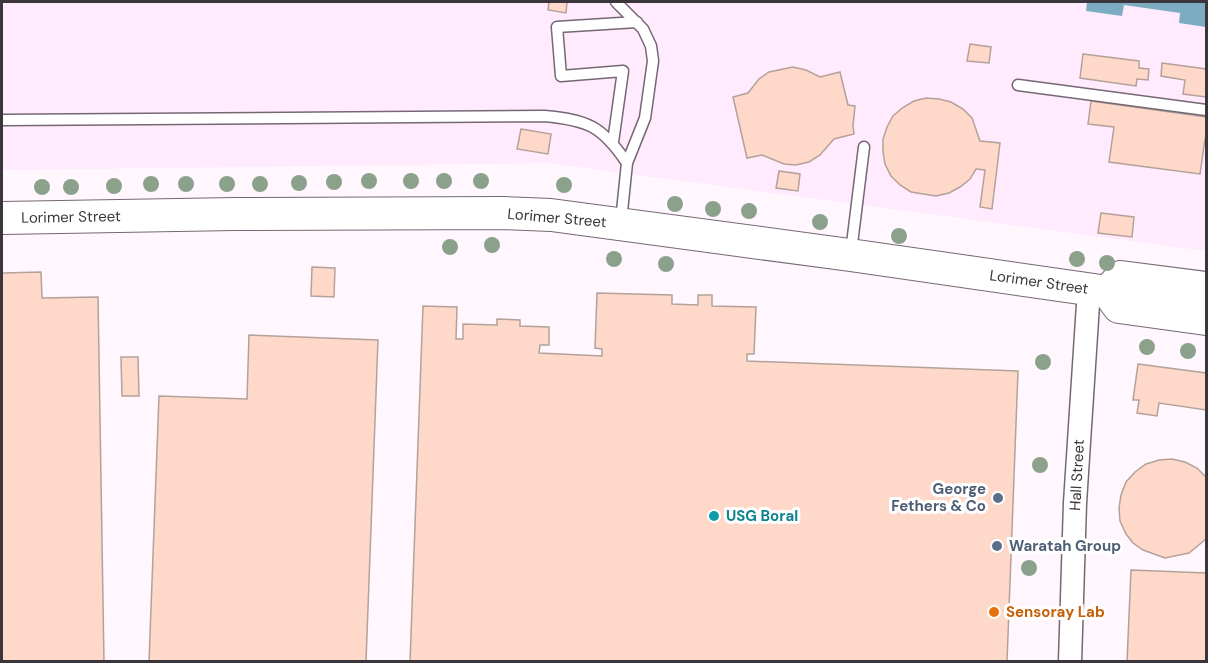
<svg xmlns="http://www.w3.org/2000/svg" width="1208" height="663" font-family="'DM Sans',sans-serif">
<rect width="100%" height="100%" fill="#fff6fe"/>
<path fill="#ffeafe" d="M2,2h1085l-1,9 35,5 2,-11 57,8v10l26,4v224l-657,-88 -547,7z"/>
<path fill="#7bacc1" d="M1087,2h119v25l-27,-4 1,-10 -56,-8 -2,11 -36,-5z"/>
<path fill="#fed8c8" stroke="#b4a29a" stroke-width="1.5" d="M549,2h18l-1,11 -18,-3z
M970,44l21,3 -2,16 -22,-2z
M1083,54l56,7v7l10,1 -1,11 -11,-1 -1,7 -56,-8z
M1162,63l44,6v28l-23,-3 2,-14 -24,-4z
M793,67l13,3 14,7 20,-5 8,33 7,1 -2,20 1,8 -20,5 -14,16 -11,7 -13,3 -12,-1 -22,-9 -15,3 -14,-61 15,-4 11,-14 10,-7z
M926,98l13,1 12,3 12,7 9,9 8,23 20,2 -8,66 -12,-2 5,-37 -9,-1 -6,10 -10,8 -11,6 -13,3 -25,-4 -11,-7 -9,-9 -6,-12 -2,-12v-13l4,-12 6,-11 9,-8 12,-7z
M1091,101l115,16v22h-1l-5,35 -91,-12 5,-35 -26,-3z
M521,129l30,5 -3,20 -31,-5z
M779,171l21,3 -2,17 -22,-3z
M1101,213l33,4 -2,20 -34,-4z
M312,267l23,1 -1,29 -23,-1z
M41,272l1,26 56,-1 6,365h-102v-389z
M597,293l75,2v9l26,1v-10h14v11l44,1 -2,47h-7v7l271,10 -11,291h-597l13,-356 34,1 -1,32h7v-15l34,1v-6l23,1v6l29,1v18h-9l-1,8 63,3v-7l-7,-1z
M249,335l129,5 -12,322h-217l10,-266 88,3z
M121,357h17l1,39h-17z
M1138,364l68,9v37l-47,-7 -2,13 -20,-3 2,-13h-6z
M1172,459l13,3 12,6 9,9v62l-17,14 -24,5 -22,-8 -10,-7 -7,-9 -6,-13 -1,-13 2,-13 5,-13 9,-10 11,-8 13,-4z
M1131,570l75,3v89h-79z"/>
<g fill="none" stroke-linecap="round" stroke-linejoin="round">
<g stroke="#756874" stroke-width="13">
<path id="service" d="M616,2l27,27 8,17 2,15 -8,57 -18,45 -6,58
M1018,85l188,25
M2,120l542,-4c44,4 58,10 83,47
M613,142l10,-71 -62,5 -4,-49 80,-5
M851,252l13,-105"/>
</g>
<g stroke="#756874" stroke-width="25">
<path id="minor" d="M1070,662l5,-159 14,-214"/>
</g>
<g stroke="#756874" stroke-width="34">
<path id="secondary" d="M2,218l233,-4 268,-1 48,2 299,40 258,37 11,15 87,12
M1108,292l13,-15 85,11"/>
</g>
<use href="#service" stroke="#fff" stroke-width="10"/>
<use href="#minor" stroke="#fff" stroke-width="22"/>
<use href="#secondary" stroke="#fff" stroke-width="32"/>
</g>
<g fill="#8ca18c">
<circle cx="369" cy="181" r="8"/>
<circle cx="411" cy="181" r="8"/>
<circle cx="444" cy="181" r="8"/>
<circle cx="481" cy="181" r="8"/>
<circle cx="334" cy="182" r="8"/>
<circle cx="299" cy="183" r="8"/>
<circle cx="151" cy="184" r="8"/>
<circle cx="186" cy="184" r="8"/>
<circle cx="227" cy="184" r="8"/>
<circle cx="260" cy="184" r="8"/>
<circle cx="564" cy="185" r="8"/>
<circle cx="114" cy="186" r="8"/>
<circle cx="42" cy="187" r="8"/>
<circle cx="71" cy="187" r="8"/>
<circle cx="675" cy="204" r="8"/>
<circle cx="713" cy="209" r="8"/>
<circle cx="749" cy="211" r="8"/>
<circle cx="820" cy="222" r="8"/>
<circle cx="899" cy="236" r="8"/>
<circle cx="492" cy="245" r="8"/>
<circle cx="450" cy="247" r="8"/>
<circle cx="614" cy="259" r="8"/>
<circle cx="1077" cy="259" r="8"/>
<circle cx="1107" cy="263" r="8"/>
<circle cx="666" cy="264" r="8"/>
<circle cx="1147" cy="347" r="8"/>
<circle cx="1188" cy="351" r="8"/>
<circle cx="1043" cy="362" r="8"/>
<circle cx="1040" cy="465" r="8"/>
<circle cx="1029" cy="568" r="8"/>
</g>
<g fill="#5c6f8a" stroke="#fff" stroke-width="2">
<circle cx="998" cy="498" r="6"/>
<circle cx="997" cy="546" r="6"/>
</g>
<circle fill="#0f9aa8" stroke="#fff" stroke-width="2" cx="714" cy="516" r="6"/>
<circle fill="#e8710a" stroke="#fff" stroke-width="2" cx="994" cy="612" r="6"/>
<g text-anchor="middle" stroke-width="6" stroke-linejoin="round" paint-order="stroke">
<g font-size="15" fill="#3b363b" stroke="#fff">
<text transform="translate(71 217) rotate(-1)" y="5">Lorimer Street</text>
<text transform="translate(557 218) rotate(5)" y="5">Lorimer Street</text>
<text transform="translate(1039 282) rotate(8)" y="5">Lorimer Street</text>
<text transform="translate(1077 475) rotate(-87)" y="5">Hall Street</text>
</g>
<g font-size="15" font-weight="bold" fill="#4e5e75" stroke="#fff" text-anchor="end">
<text x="986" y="494">George<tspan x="986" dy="17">Fethers &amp; Co</tspan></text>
<text x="1009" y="551" text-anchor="start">Waratah Group</text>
</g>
<g font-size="15" font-weight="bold" fill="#0d838f" stroke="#fff" text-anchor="start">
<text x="726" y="521">USG Boral</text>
</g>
<g font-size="15" font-weight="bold" fill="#c56008" stroke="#fff" text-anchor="start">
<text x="1006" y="617">Sensoray Lab</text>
</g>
</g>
<rect width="1208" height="663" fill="none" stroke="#3b363b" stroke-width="6"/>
</svg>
